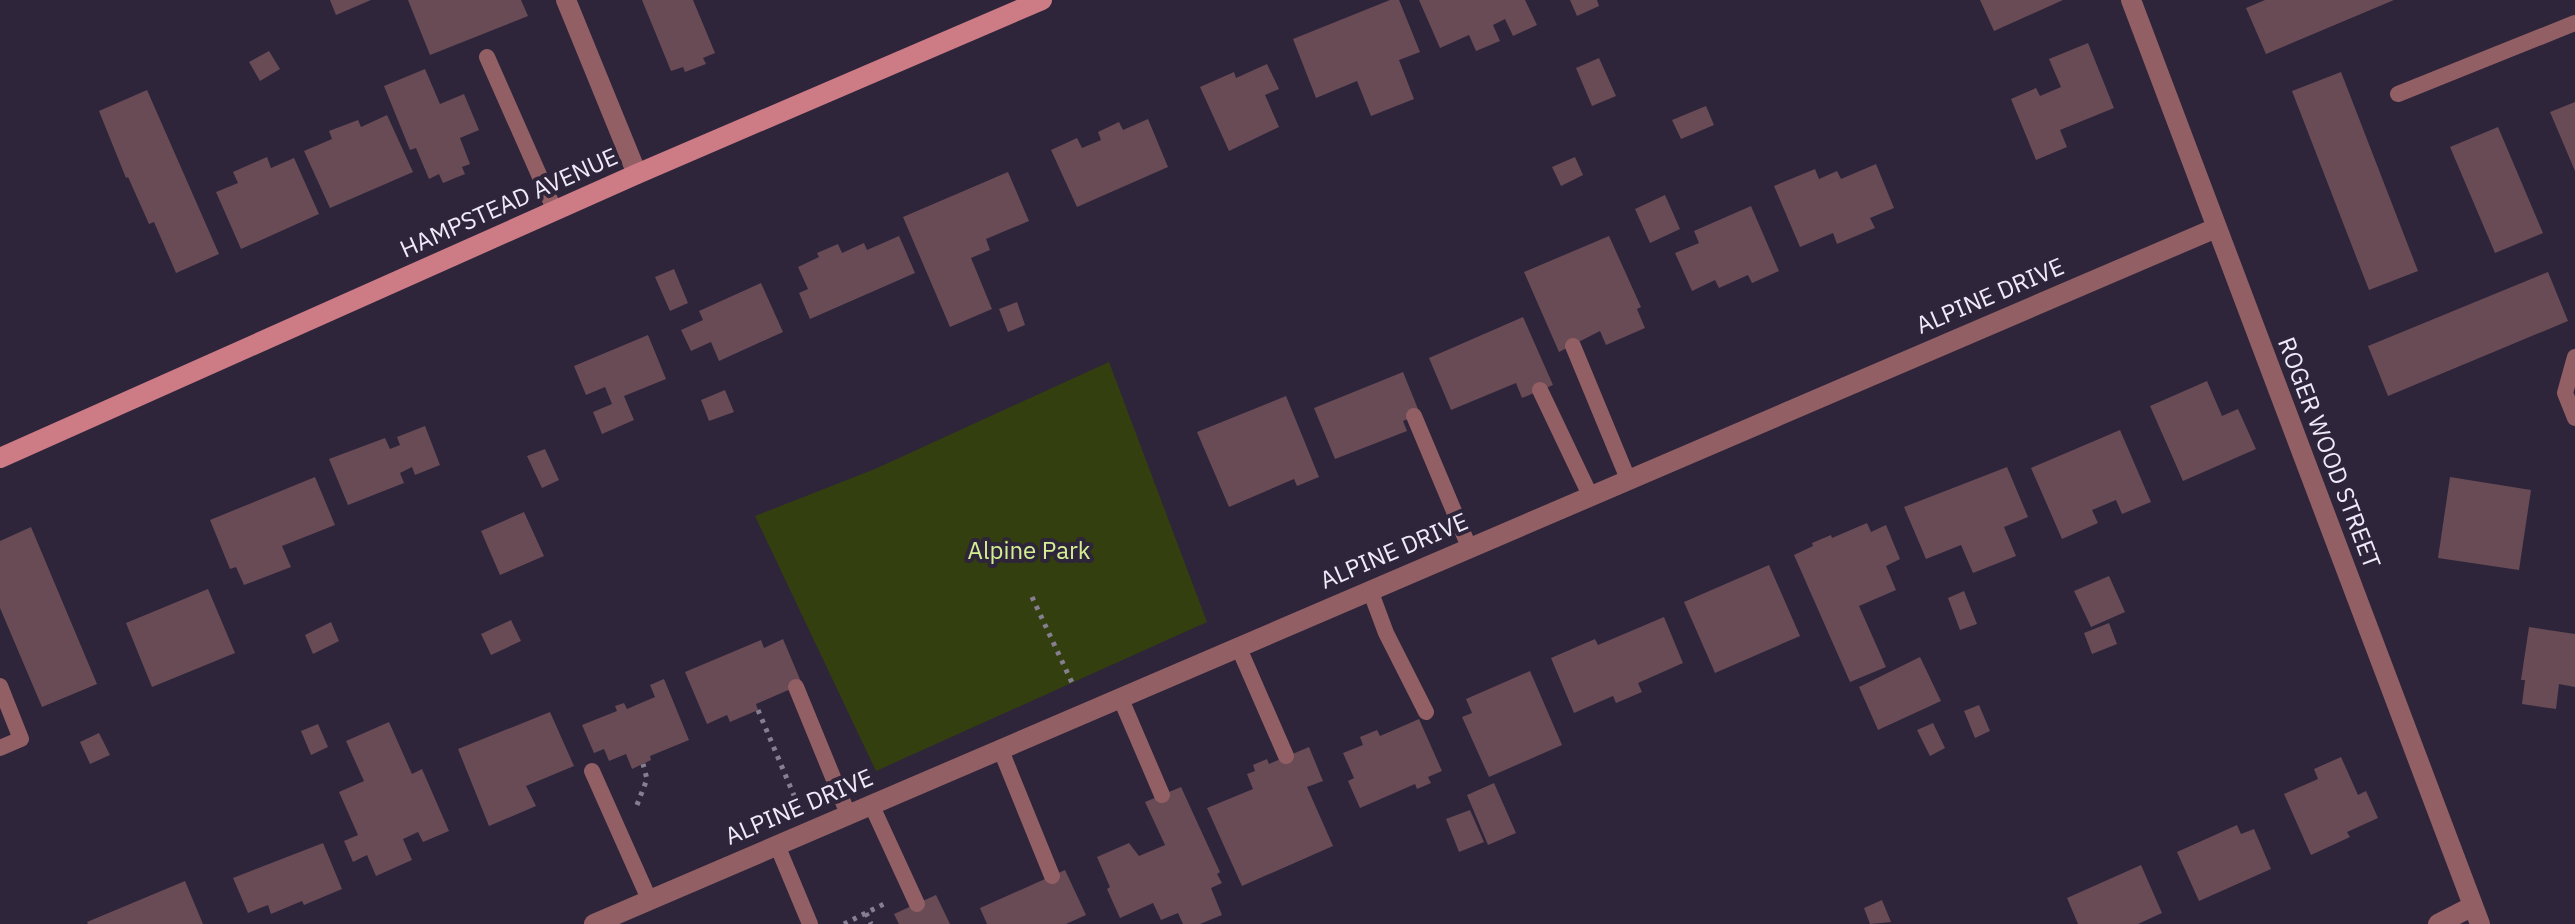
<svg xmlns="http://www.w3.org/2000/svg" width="2575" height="924" font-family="'IBM Plex Sans',sans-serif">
<rect width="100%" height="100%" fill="#2e253b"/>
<path fill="#343f0f" d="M1109,362l98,260 -331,149 -121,-255 120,-47z"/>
<path fill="#684b55" d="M330,0h41l-35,15z
M408,0h113l7,16 -98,39z
M642,0h51l22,53 -12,5 3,6 -21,8 -2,-5 -12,4z
M1390,0h9l21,52 -21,8 15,39 -43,17 -14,-35 -41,17 -23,-59z
M1419,0h106l12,25 -24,11 -8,-17 -12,6 7,16 -24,10 -7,-16 -29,13z
M1570,0h27l2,6 -22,10z
M1980,0h83l-69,31z
M2265,0h129l-128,54 -20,-46z
M2088,43l26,65 -54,22 7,17 -31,13 -25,-61 25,-11 4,8 21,-9 -12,-28z
M269,51l11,18 -20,12 -11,-19z
M1599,58l17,38 -24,10 -16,-38z
M1267,64l12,25 -14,6 14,32 -50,24 -29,-64 34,-15 2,6z
M425,69l15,35 24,-10 15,36 -19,8 10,26 -8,3 3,7 -22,9 -4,-9 -10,5 -13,-31 -6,2 -26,-64z
M2341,72l77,199 -49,19 -77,-199z
M147,90l72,164 -43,19 -22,-51 -5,2 -21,-47 -2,1 -27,-67z
M2575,102v69l-25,-59z
M1706,106l8,19 -33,14 -9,-19z
M387,115l26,57 -83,36 -26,-57 28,-12 -3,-8 29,-11 3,7z
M1148,119l20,48 -91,40 -26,-57 26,-12 5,10 19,-8 -3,-8 21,-10 4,8z
M2498,127l45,106 -48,20 -45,-106z
M267,157l4,11 23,-10 25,56 -78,35 -25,-57 22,-9 -5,-11z
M1575,157l8,18 -22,11 -9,-19z
M1876,164l18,44 -24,10 5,10 -38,16 -4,-11 -33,14 -26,-61 41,-17 4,10 18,-8 4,8z
M1008,172l21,49 -43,18 4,11 -19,8 21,51 -42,18 -47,-110z
M1665,195l15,34 -30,14 -15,-34z
M1751,206l28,65 -27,12 -4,-8 -29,13 -4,-8 -23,11 -17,-38 24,-10 -5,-12z
M899,236l16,37 -105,46 -11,-26 9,-4 -10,-22 21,-10 -2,-4 21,-9 4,9 22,-10 3,7z
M1609,236l32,71 -4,2 8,19 -39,17 -6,-14 -41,21 -35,-80z
M674,269l14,34 -18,8 -15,-34z
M2548,272l20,49 -180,75 -20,-50z
M761,283l22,49 -64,29 -8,-19 -20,9 -10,-21 22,-10 -4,-9z
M1017,302l8,23 -17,7 -9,-23z
M1523,317l30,68 -31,13 -6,-15 -65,27 -22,-52z
M648,335l18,44 -42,17 10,24 -32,14 -9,-22 19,-8 -7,-17 -19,8 -12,-29z
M1403,372l17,42 -17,7 4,10 -72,28 -21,-51z
M2207,381l15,35 16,-7 18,40 -73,32 -33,-75z
M725,390l9,22 -25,9 -8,-21z
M1286,396l33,81 -22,9 -3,-7 -65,28 -32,-75z
M425,426l15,39 -25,10 -3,-8 -12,6 4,10 -56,22 -19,-46 56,-21 5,11 10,-4 -3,-8z
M2120,430l31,72 -29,12 -6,-14 -24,10 6,13 -36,16 -31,-71z
M545,449l14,31 -17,8 -15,-32z
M2007,467l21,50 -24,10 12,29 -43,17 -12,-28 -35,14 -22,-52z
M315,477l20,48 -53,21 9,21 -47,18 -8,-18 -6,2 -20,-49z
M2450,477l81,13 -12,80 -81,-12z
M524,512l20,44 -44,19 -19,-44z
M1867,523l4,9 15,-7 14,34 -14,7 10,24 -37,16 27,61 -36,15 -56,-127 19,-9 -1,-3 19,-8 1,3z
M31,527l66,157 -55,23 -42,-99v-67z
M1769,565l31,71 -85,37 -31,-71z
M2109,576l16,36 -34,15 -17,-36z
M208,589l27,64 -83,34 -26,-64z
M1964,591l13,33 -17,6 -12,-32z
M1664,617l19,46 -45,20 4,9 -26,11 -3,-7 -39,17 -23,-55 44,-19 3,6z
M511,620l10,21 -30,14 -10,-21z
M331,622l8,19 -26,13 -8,-19z
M2109,623l8,21 -25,10 -8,-21z
M2529,627l46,7v53l-16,-3 -3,25 -34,-5 3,-24h-4z
M783,639l19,45 -46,20 2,6 -28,12 -3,-7 -20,9 -22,-52 76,-32 3,8z
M1920,657l21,44 -63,29 -19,-43z
M1530,671l32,74 -73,32 -27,-60 10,-4 -6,-14z
M664,679l25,61 -39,16 1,4 -19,9 -6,-15 -17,7 -5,-12 -10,4 -12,-28 35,-14 -2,-5 9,-3 3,6 28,-12 -5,-12z
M1979,705l11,26 -15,7 -11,-27z
M550,712l24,54 -48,20 10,20 -47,20 -31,-77z
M1419,719l23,52 -14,6 3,6 -14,6 -2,-5 -55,24 -12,-27 6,-3 -11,-25 20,-8 -3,-8 17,-7 3,6z
M389,722l23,52 10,-5 27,62 -26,11 -5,-10 -15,7 9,21 -36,16 -9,-21 -14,7 -9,-21 14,-6 -19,-43 25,-11 -18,-40z
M1933,723l12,25 -15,8 -13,-26z
M318,724l10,23 -17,8 -10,-24z
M99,733l11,22 -20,9 -10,-22z
M1309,747l14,34 -16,6 26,59 -91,40 -35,-78 46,-19 -6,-15 8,-3 -2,-6 14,-6 2,5z
M2341,757l17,38 8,-4 12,27 -31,14 3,5 -39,18 -27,-61 34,-15 -4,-10z
M1494,783l22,50 -28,12 -21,-50z
M1181,787l39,85 -3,2 5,9 -11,5 11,27 -22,9h-17l-5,-11 -17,7 -8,-17 -33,15 -13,-29 3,-2 -13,-30 32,-14 10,13 26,-11 -20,-43z
M1470,810l14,32 -25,10 -13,-33z
M2237,825l4,9 13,-5 17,40 -72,32 -22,-49z
M323,843l19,46 -38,16 -2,-4 -31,13 -3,-9 -20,8 -15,-35z
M2141,865l21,48 -24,11h-60l-11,-26z
M1065,870l21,45 -20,9h-79l-7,-16z
M185,881l18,43h-115l-1,-2z
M936,895l14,29h-51l-5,-10z
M1882,900l9,22 -21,2 -6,-16z"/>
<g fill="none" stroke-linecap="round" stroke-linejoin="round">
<path stroke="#867f92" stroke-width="5" stroke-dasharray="4 6" stroke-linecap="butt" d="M1032,597l42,90
M758,710l40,95
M637,805l10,-26 -4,-15
M866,913l5,11
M844,924l44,-22"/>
<path stroke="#925f64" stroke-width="16" d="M487,57l68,154
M2398,94l177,-71
M1573,346l55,133
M2575,357l-10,36 10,25
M1540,390l50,105
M1414,416l55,131
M1370,590l16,43 40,79
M1238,646l48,110
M0,686l21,53 -21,9
M796,687l52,127
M1120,697l42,98
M1000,748l52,128
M592,771l57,128
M871,804l46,100
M777,845l33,79"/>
<path stroke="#925f64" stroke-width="20" d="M566,0l71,174
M2131,0l349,924
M594,924l1622,-696
M2438,924l35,-18"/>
<path stroke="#cd7b85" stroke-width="20" d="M0,458l637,-284 405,-174"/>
</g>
<g text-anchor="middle" stroke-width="8" stroke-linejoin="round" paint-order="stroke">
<g font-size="24" fill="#efeaf9" stroke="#2e253b">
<text transform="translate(509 203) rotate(-24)" y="8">HAMPSTEAD AVENUE</text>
<text transform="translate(1990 296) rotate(-23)" y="8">ALPINE DRIVE</text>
<text transform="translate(2329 453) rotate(69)" y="8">ROGER WOOD STREET</text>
<text transform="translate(1394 551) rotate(-23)" y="8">ALPINE DRIVE</text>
<text transform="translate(799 807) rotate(-23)" y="8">ALPINE DRIVE</text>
</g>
<g font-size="24" fill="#d4ee93" stroke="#2e253b">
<text x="1029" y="559">Alpine Park</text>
</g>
</g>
</svg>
